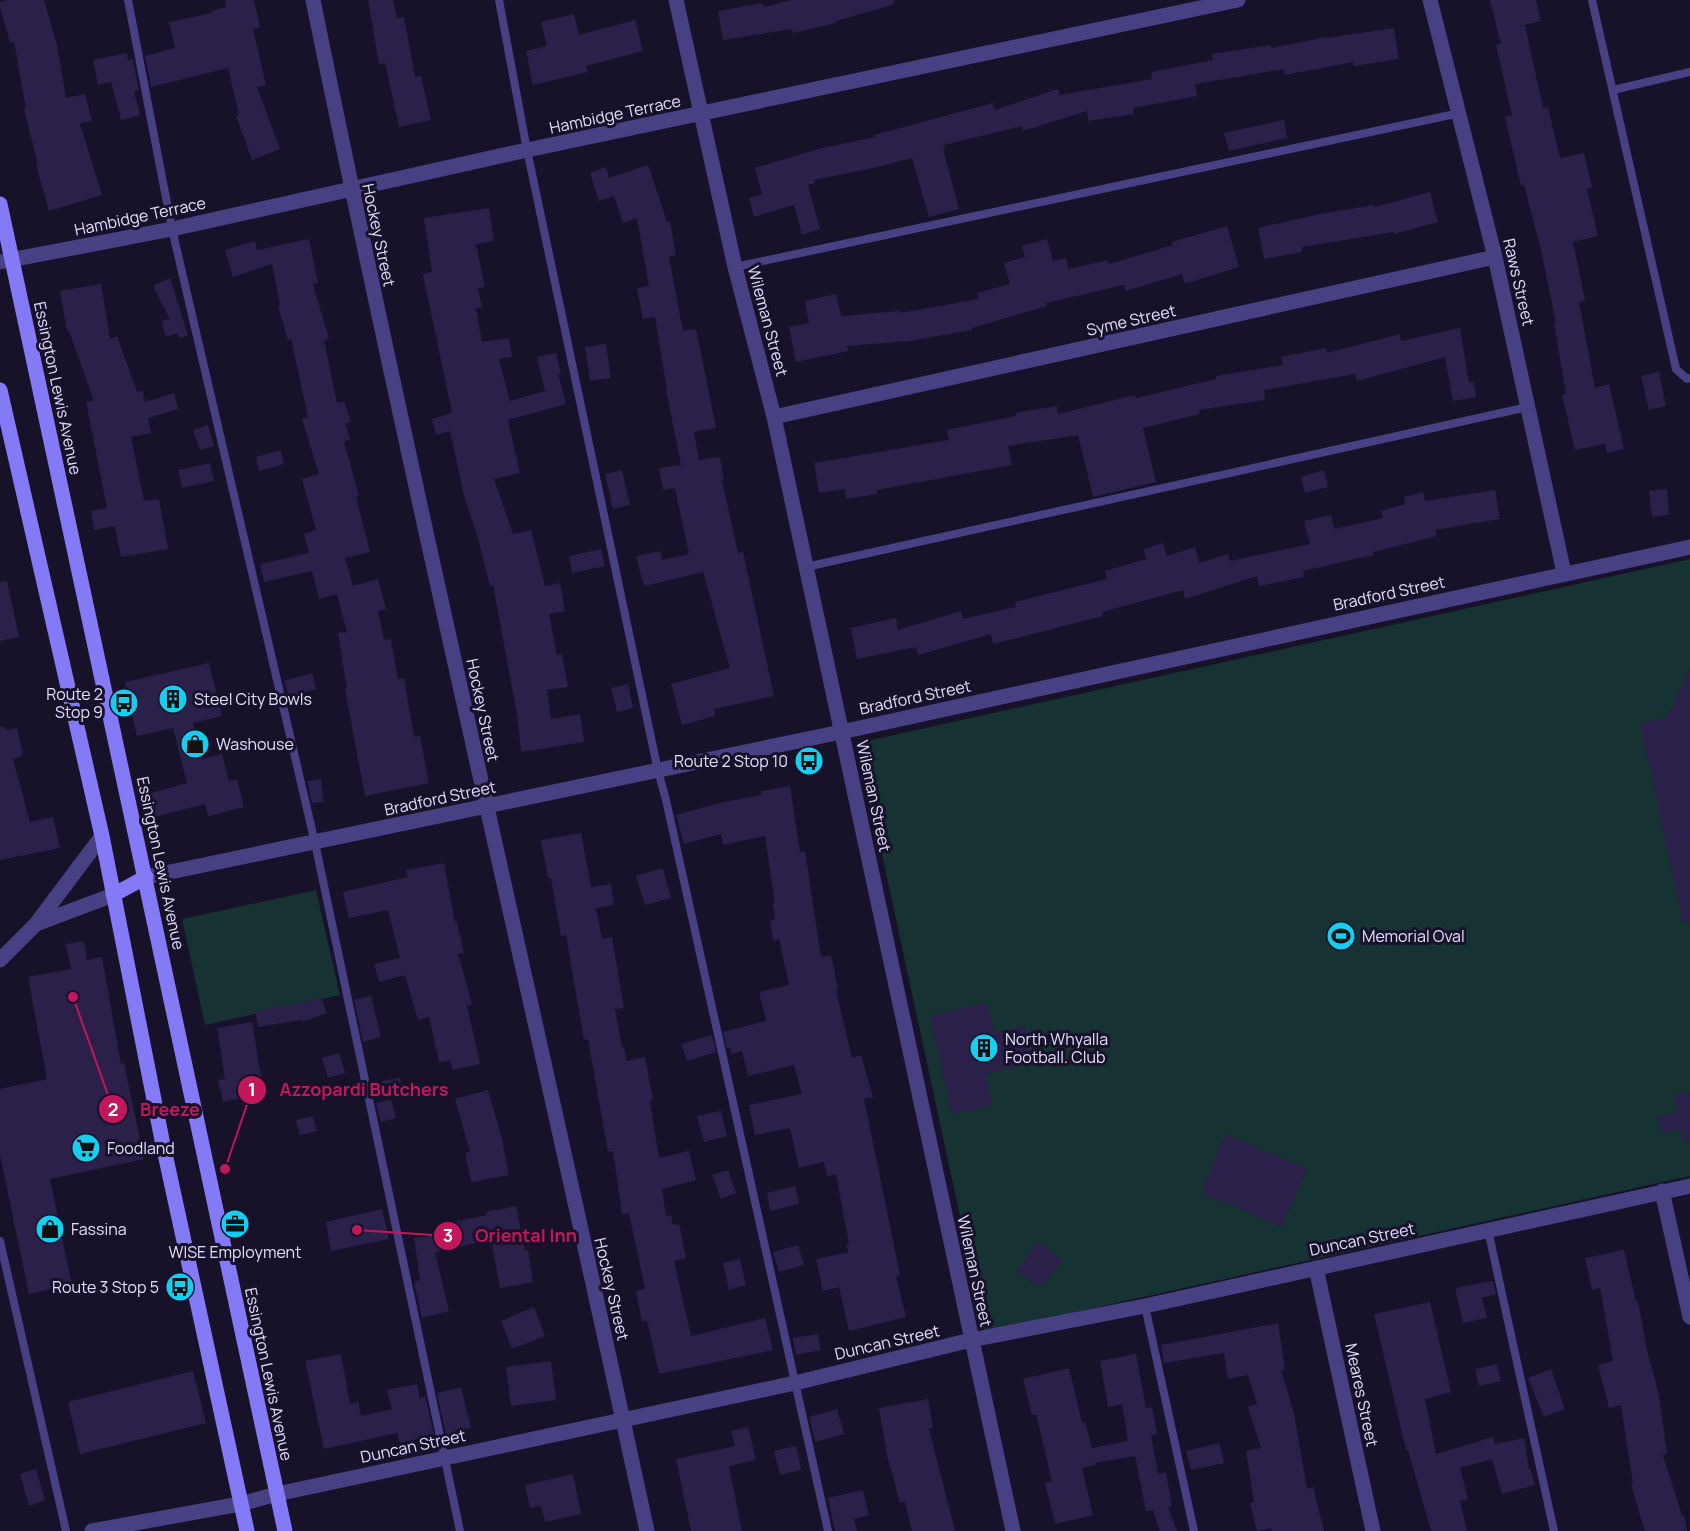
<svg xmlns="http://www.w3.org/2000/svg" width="1690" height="1531" font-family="Manrope,sans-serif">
<rect width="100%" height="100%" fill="#171229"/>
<path fill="#163232" d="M1690,559v617l-705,156 -127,-589z
M316,890l24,105 -135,30 -23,-106z"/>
<path fill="#2a2049" d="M7,0h37l13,45 9,53 19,-4 7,27 -12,3 22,71 -53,16 -13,-46h2l-14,-56 2,-1 -12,-66 -4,1 -10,-36v-5z
M225,0h29l6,27 -7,2 13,56 -9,2 23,62 -28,11 -16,-44 3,-1 -11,-47 -77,19 -6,-31 30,-8 -6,-26 43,-9 -1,-2 15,-4z
M368,0h25l4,18 7,-1 11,60 6,-1 10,44 -32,7 -14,-64 -6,1z
M792,0h102l1,4 -59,17v2l-43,10 -1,-4 -69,11 -5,-29 45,-8 1,4z
M1490,0h46l5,21 -16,4 18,83 5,-1 12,51 24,-5 8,35 -5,1 11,47 -25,6 12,58 -6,2 16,86 14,-4 15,65 -17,4 -2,-9 -30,6 -13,-55 4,-1 -12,-72h2l-15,-72 -17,-65 -3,1 -16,-69 7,-2 -16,-70 5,-1z
M574,14l5,21 56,-15 8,31 -57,15 2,6 -55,13 -7,-34 21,-5 -6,-24z
M1394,28l5,31 -45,7 -1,-4 -68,13 -1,-6 -89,15 2,12 -64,12 1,6 -46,7 -1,-10 -64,20 -1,-5 -78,19 1,4h-2l16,60 -30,8 -17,-59 -43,11 -55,11 1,3 -7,2 12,44 -18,6 -8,-30 -40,12 -5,-19 13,-4 -7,-26 63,-19 57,-12 -1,-2 119,-32 2,7 63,-21 2,6 92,-16 -1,-7 62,-12 -1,-6 59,-9v3l56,-11 1,1z
M127,53l1,7 5,-1 6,31 -5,1 6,24 -19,5 -10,-38 -13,3 -5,-25z
M1284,120l3,18 -58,13 -5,-18z
M648,165l19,57 3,-1 6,34 -7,2 14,74 13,-2 20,99 -22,4 5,28 21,-3 4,23h-2l16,73 5,-1 31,144 -60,13 1,7 -33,9 -11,-41 59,-16 -27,-96 -58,14 -3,-7 -6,-23 24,-5 2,9 27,-6 -14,-66 -12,2 -4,-22 22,-3 -15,-75h1l-12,-73 -12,2 -6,-31 12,-2 -12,-68 -14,5 -9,-27 -15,5 -9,-28 16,-6 3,11z
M1430,192l8,30 -44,12v-2l-92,15v5l-38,7 -6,-31 62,-14 54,-9 1,2z
M489,208l5,33 -18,3 9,43 -7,1 4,19 -6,1 6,34 27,-4 3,19 -13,2 11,42 35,-10 -8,-34 19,-4 5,21h-3l8,30 -58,16 12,53 -26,6 19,55 18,-4 14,56 15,-3 5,28 -16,3 8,41 5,-1 6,33 -21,3 4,29 29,-5 4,28 -63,10 -4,-37 -24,-130 -3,1 -12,-48 -14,-42 -14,-65 -14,4 -4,-16 20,-6 -29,-139 9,-2 -8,-54z
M1227,226l12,41 -54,17 -3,-10 -56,17 -2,-6 -78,18 1,3 -75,22v2l-63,11 -62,5 1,5 -52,11 -7,-35 20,-4 -4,-22 31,-7 5,22 59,-5v2l79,-14 -2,-6 33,-9 -6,-21 21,-6 -3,-11 25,-7 6,22 13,-3 2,11 40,-9 1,4 64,-19 -1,-3z
M309,239l9,44 -5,1 16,55 -5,1 13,63 7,-2 7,21 -6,2 5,15 -6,3 15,54 -3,1 14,55 -25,6 8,28 25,-7 8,30 -8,2 6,29 7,-1 7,40 6,-1 10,59 6,-1 9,47 -64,13 -20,-107h2l-9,-56 9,-1 -10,-38 -18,5 -7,-28 -48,11 -4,-18 49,-11 -5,-19 12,-4 -14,-51 17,-5 -17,-55 6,-2 -17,-78 -3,1 -10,-34h2l-8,-42 -39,13 -8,-27 30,-9 2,9z
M170,278l18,57 -8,3 -3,-5 -11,4 -5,-16 9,-2 -17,-33z
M101,284l9,55 7,-3 20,56 6,-1 2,11 29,-9 4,16 -30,9 3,15 -20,4 13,64 15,-2 9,50 -47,8 -6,-31 -21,4 -3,-19 16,-3 -21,-106 8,-1 -25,-70h-2l-7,-40z
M1460,328l9,55 5,-1 2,15 -23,4 -8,-44 -88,24 -2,-7 -91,16 1,10 -66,10 1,4 -57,14 13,54 -63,15 -15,-62 -70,11 4,19 -135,25v4l-31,5 -1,-10 -26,4 -5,-30 135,-23 -2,-10 69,-14 -1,-3 42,-7 1,8 77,-19 1,3 80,-19v-3l67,-11 -2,-8 45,-9 1,5 73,-19 1,7z
M606,344l5,34 -21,3 -5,-34z
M1659,372l7,34 -17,4 -8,-34z
M208,425l6,21 -14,4 -7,-20z
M281,450l3,14 -25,7 -3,-14z
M210,463l4,18 -32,7 -4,-18z
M622,470l8,35 -17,4 -8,-35z
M1324,470l4,17 -23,6 -4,-16z
M1667,489l2,26 -17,2 -3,-26z
M1495,490l5,29 -65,11 2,6 -64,16v3l-70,16 1,6 -45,9 -2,-10 -72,23 -2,-9 -81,22 1,4 -110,28 -2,-10 -73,21 -2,-8 -59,12 -6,-31 45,-10 2,12 63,-19 2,8 53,-12 -1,-5 92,-23 -2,-8 41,-12 -2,-10 19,-6 4,13 28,-9 4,16 29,-9 2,7 80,-17 -6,-23 27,-6 3,14 49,-11 -2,-7 24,-7 -1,-7 19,-5 2,9z
M601,549l4,17 -33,7 -3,-17z
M7,581l12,56 -19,4v-59z
M209,663l13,53 -29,7 9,36 20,-5 7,27 8,-2 7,28 -36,9 -3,-12 -51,13 -6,-23 39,-11 -14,-55 -36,8 -12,-54z
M1690,668v254l-7,1 -43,-200 27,-5z
M312,673l4,16 -27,8 -5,-16z
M628,684l5,24 -16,4 -6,-24z
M0,727h5l1,3 11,-2 6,28 -10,3 17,63 23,-5 7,31 -60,12z
M321,779l3,23 -12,1 -5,-22z
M790,786l10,66 5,-1 16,106 10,-2 7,34 -2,1 16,68 9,-3 12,42 -9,2 36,176 -4,1 10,41 -57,14 -10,-44 -16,4 -7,-32 32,-7 -2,-8h3l-13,-70 -9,3 -3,-15 -25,6 -9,-40 -35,7 -6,-30 53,-11 -8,-29 -46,11 -6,-25 -11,3 -1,-6 -3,1 -4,-17 43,-11 -7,-29 30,-7 -10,-46 -6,1 -3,-19 5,-1 -2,-17h2l-10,-67 -42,9 -2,-11 -37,10 -8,-29 43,-12 42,-8v-4z
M581,833l10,54 20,-3 3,21 -18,3 6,31 10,-2 12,71 -9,1 7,39 2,-1 3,14 18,-4 8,43 -3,1 9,57 30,-7 7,29 -34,9 4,27 5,-1 2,10 6,-1 7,34 -12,3 17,75 74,-18 8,32 -114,24 -12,-54 -5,2 -6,-31 9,-2 -16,-76 -7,1 -9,-63 -5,1 -20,-113 -4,1 -18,-105 -5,1 -10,-58h-3l-7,-38z
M444,863l11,59h2l7,31 -6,1 14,50 -5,2 13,58 -27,6 -3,-10 -11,2 -10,-45 -11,3 -13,-45 -26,7 -5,-18 26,-6 -12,-48 -39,8 -6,-26 65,-15 -2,-7z
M663,868l8,30 -26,7 -9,-29z
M84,941l3,19 15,-3 19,107 3,-1 20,96 -94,20 22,106 -43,9 -29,-139v-66l47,-10 -19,-102 43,-8 -5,-25z
M371,996l10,41 -18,5 -9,-42z
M321,997l6,16 -25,9 -1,-2 -43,7 -3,-16 53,-9z
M987,1003l7,30 31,-7 8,37 -47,11 7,31 -41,9 -22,-98z
M252,1022l6,35h-1l8,36 -42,9 -5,-22 7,-1 -8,-51z
M712,1035l4,17 -29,9 -6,-17z
M339,1053l6,20 -17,5 -6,-20z
M400,1078l3,16 -18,3 -3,-16z
M488,1090l14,49 7,36 -38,7 -6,-29 5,-1 -15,-53z
M1690,1092v49h-7l-3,-12 -18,4 -4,-16 19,-4 -3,-17z
M391,1100l5,18 -15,4 -5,-19z
M721,1111l6,25 -23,6 -7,-26z
M313,1116l4,15 -17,4 -4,-15z
M1226,1134l81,35 -25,58 -81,-35z
M728,1170l8,23 -15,6 -9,-24z
M795,1186l4,18 -29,7 -3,-18z
M516,1206l9,45 3,-1 5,32 -33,6 -9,-48 -56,12 14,59 -27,7 -8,-36 6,-2 -6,-42 31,-4 -2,-10 44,-9 -1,-3z
M382,1209l7,30 -58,12 -5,-29z
M1038,1242l25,18 -22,29 -24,-18z
M798,1245l6,20 -25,7 -6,-20z
M1624,1250l12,52 2,-1 9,49 12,45 8,59 -4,1 19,61 2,-1 3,16h-42l-14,-46 2,-1 -12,-79 -12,3 -11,-43 15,-4 -13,-73 -8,2 -7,-32z
M740,1259l6,26 -17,5 -6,-27z
M1493,1281l3,13 -14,4 5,20 -24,5 -8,-35z
M1430,1302l21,90 -26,7 11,55 57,-17 2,7 29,-6 5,31 1,-1 5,17 -33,9 -10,-35 -32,9 8,31 -8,2 7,30h-36l-23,-81h-2l-32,-136z
M534,1307l11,29 -33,13 -11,-28z
M1278,1323l7,46 -4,1 13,43 13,76 6,-2 11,44h-52l-1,-3 -14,3 -7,-28 4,-1 -8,-51 15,-3 -13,-41 9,-3 -9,-29 -20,4 -4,-26 -60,10 -3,-18z
M818,1334l3,16 -25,5 -3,-17z
M341,1354l9,50 8,-2 3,14 31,-7 -5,-19 30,-6 3,14 5,-2 9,39 -34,8 -3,-10 -73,16 -19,-88z
M1136,1354l10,54 6,-1 5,27 -6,1 7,39 8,-2 6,34 -4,1 9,24h-17l-7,-21 -7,1 -11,-55 -40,7 1,2 -14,3 11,47 -38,9 -10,-41 7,-2 -16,-67 -4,1 -9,-36 46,-11 13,55 3,-1 7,26 36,-7 -6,-37 -14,3 -8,-46z
M551,1361l5,39 -45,6 -5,-39z
M1497,1364l4,17 -22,5 -4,-17z
M1551,1369l14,40 -21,8 -16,-39z
M193,1371l13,52 -126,31 -12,-52z
M461,1387l10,41 -25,7 -9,-42z
M928,1399l5,29 -4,1 26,102h-43l-7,-29 -5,1 -13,-48 -8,-47z
M837,1409l7,25 -29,8 -6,-25z
M748,1427l8,33 -27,6 13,65h-51l-15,-72 59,-13 -4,-15z
M1219,1443l5,20 -33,7 -5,-19z
M796,1446l5,24 -21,5 -6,-24z
M36,1469l9,31 -16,6 -9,-32z
M573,1474l8,40 -36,8 -4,-16 -11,2 -5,-23z
M863,1490l6,25 -15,4 3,12h-22l-7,-33z"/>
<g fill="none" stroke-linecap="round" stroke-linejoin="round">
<path stroke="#474184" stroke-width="8" d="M128,0l44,229 143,614 145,688
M499,0l28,150 131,621 8,29 162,731
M1592,0l84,369 11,10 3,-1
M1613,90l77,-18
M735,267l725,-154
M806,567l722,-160
M1488,1230l66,301
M0,1241l66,290
M1145,1306l49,225"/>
<path stroke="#474184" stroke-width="15" d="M313,0c104,512 224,1020 334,1531
M676,0l59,267 39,150 239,1114
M1430,0l65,257 69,316
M0,262l172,-33 355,-79 711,-150
M774,417l721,-160
M146,877l695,-145 849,-185
M36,924l77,-29
M0,960l36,-36 66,-88
M1662,1191l28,126
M1316,1268l57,263
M92,1531l148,-27 37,-10 518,-111 176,-43 174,-34 545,-120"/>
<path stroke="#847af6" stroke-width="15" d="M0,204l285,1327
M0,390l102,446 60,304 85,391
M113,895l33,-18"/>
</g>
<defs>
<g id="building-disc" transform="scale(1.5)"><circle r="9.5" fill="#16ceef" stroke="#171229"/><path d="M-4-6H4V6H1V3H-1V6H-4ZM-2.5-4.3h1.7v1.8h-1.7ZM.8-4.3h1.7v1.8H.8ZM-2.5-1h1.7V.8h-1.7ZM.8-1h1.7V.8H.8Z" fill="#111"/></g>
<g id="bus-disc" transform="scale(1.5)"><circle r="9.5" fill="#16ceef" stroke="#171229"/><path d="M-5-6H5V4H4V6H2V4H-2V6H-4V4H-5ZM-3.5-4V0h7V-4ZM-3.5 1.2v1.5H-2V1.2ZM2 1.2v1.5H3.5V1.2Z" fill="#111"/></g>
<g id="shop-disc" transform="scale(1.5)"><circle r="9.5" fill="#16ceef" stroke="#171229"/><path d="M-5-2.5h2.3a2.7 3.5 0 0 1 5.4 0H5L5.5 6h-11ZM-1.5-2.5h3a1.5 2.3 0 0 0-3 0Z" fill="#111"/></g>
<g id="stadium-disc" transform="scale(1.5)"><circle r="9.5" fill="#16ceef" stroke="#171229"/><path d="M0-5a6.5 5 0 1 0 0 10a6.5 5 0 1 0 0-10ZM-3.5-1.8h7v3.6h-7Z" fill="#111"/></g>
<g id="supermarket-disc" transform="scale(1.5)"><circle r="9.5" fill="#16ceef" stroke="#171229"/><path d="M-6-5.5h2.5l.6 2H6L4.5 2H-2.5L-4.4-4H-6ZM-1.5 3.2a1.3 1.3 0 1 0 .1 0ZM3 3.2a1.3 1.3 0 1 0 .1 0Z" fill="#111"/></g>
<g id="office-disc" transform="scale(1.5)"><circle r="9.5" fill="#16ceef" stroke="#171229"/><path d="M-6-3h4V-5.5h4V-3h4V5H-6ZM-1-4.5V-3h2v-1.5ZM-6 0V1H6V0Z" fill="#111"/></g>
</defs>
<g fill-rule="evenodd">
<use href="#building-disc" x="173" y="699"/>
<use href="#bus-disc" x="124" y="703"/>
<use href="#shop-disc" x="195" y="744"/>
<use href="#bus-disc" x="809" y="761"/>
<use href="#stadium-disc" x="1341" y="936"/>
<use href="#building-disc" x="984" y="1048"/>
<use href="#supermarket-disc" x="86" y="1148"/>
<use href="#office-disc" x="235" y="1224"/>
<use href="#shop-disc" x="50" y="1229"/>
<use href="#bus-disc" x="180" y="1287"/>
</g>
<g text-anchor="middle" stroke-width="6" stroke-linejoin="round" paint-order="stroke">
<g font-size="16" fill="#e2ddfd" stroke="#171229">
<text transform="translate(615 114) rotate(-12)" y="6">Hambidge Terrace</text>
<text transform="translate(140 216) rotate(-12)" y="6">Hambidge Terrace</text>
<text transform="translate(379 235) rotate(78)" y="6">Hockey Street</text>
<text transform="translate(1519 282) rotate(77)" y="6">Raws Street</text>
<text transform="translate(1131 320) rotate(-13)" y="6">Syme Street</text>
<text transform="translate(768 321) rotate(75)" y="6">Wileman Street</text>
<text transform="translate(58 388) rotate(78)" y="6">Essington Lewis Avenue</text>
<text transform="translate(1389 593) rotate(-12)" y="6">Bradford Street</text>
<text transform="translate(915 697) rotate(-12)" y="6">Bradford Street</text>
<text transform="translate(483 710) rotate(78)" y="6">Hockey Street</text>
<text transform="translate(874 796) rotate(78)" y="6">Wileman Street</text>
<text transform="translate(440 798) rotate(-12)" y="6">Bradford Street</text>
<text transform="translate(161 863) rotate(78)" y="6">Essington Lewis Avenue</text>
<text transform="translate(1362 1239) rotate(-12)" y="6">Duncan Street</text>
<text transform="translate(975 1271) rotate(78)" y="6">Wileman Street</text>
<text transform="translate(612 1289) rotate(77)" y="6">Hockey Street</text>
<text transform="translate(887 1342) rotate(-13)" y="6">Duncan Street</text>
<text transform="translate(269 1374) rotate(78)" y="6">Essington Lewis Avenue</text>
<text transform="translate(1362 1395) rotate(78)" y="6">Meares Street</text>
<text transform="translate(413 1446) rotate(-12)" y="6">Duncan Street</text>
</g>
<g font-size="16" fill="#e2ddfd" stroke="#171229" text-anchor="start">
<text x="103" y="700" text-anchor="end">Route 2<tspan x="103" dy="18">Stop 9</tspan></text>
<text x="194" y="705">Steel City Bowls</text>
<text x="216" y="750">Washouse</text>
<text x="788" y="767" text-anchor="end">Route 2 Stop 10</text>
<text x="1362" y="942">Memorial Oval</text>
<text x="1005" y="1045">North Whyalla<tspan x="1005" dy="18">Football. Club</tspan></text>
<text x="107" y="1154">Foodland</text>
<text x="71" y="1235">Fassina</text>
<text x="235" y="1258" text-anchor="middle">WISE Employment</text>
<text x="159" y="1293" text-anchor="end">Route 3 Stop 5</text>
</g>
</g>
<path fill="none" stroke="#c2185b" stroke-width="2" d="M225 1169L252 1090M73 997L113 1109M357 1230L448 1236"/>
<g fill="#c2185b" stroke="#171229" stroke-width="2">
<circle cx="225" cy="1169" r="6"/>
<circle cx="73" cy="997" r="6"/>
<circle cx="357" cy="1230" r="6"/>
<circle cx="252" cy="1090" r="15"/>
<circle cx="113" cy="1109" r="15"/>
<circle cx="448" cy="1236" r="15"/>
</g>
<g font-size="18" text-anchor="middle" font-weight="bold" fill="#fff">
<text x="252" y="1096">1</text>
<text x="113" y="1116">2</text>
<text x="448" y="1242">3</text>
</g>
<g font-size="18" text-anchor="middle" font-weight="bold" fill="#c2185b" stroke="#171229" stroke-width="6" stroke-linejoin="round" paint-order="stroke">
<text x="364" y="1096">Azzopardi Butchers</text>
<text x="170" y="1116">Breeze</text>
<text x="526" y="1242">Oriental Inn</text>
</g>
</svg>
